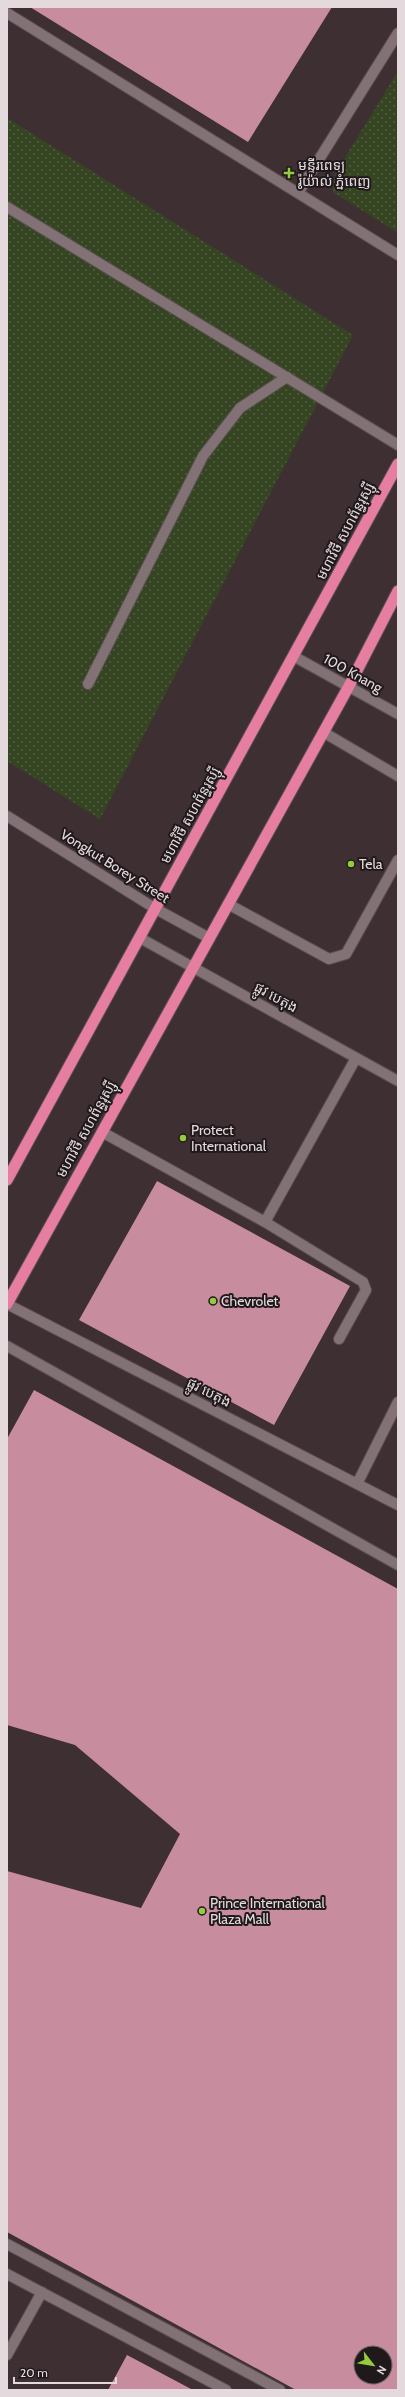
<svg xmlns="http://www.w3.org/2000/svg" width="405" height="2397" font-family="Cabin,'Noto Sans Khmer',sans-serif">
<defs>
<pattern id="grass-dots" width="8" height="8" patternUnits="userSpaceOnUse"><rect width="8" height="8" fill="#354521"/><path d="M2 2h.1M6 6h.1" fill="none" stroke="#525f41" stroke-width="1.8" stroke-linecap="round"/></pattern>
</defs>
<rect width="100%" height="100%" fill="#3e2f33"/>
<path fill="url(#grass-dots)" d="M398,71v162l-65,-41 2,-18z
M7,118l346,217 -253,484 -93,-58z"/>
<path fill="#c78c9d" fill-rule="evenodd" d="M30,7h302l-84,135z
M157,1181l193,105 -76,139 -195,-105z
M34,1390l364,199v801h-102l-289,-158v-361l134,37 39,-74 -105,-89 -68,-20v-286zM361,2353h24v24h-24z
M127,2355l66,35h-85z"/>
<g fill="none" stroke-linecap="round" stroke-linejoin="round">
<g stroke="#5a4e51" stroke-width="12">
<path id="service" d="M7,13l391,242
M298,193l100,-160
M7,207l391,238
M88,684l115,-228 37,-48 47,-31
M323,732l75,44
M7,816l149,93
M228,904l101,55 17,-5 52,-94
M102,1132l163,90 98,60 3,8 -27,49
M7,1346l391,219
M7,2244l273,146
M7,2274l219,116
M7,2355l35,-63"/>
</g>
<g stroke="#5a4e51" stroke-width="12">
<path id="minor" d="M295,657l103,57
M156,909l53,29
M140,938l258,143
M265,1222l91,-164
M7,1304l391,201
M357,1484l41,-82"/>
</g>
<g stroke="#5a4e51" stroke-width="13">
<path id="trunk" d="M7,1180l391,-716
M7,1304l342,-618 49,-95"/>
</g>
<use href="#service" stroke="#827175" stroke-width="10"/>
<use href="#minor" stroke="#827175" stroke-width="10"/>
<use href="#trunk" stroke="#e57ea0" stroke-width="11"/>
</g>
<g fill="#94cc3c" stroke="#20191b" stroke-width="1.5">
<path d="M287 167h4v4h4v4h-4v4h-4v-4h-4v-4h4z"/>
<circle cx="351" cy="864" r="4"/>
<circle cx="183" cy="1138" r="4"/>
<circle cx="213" cy="1301" r="4"/>
<circle cx="202" cy="1911" r="4"/>
</g>
<g text-anchor="middle" stroke-width="4" stroke-linejoin="round" paint-order="stroke">
<g font-size="14" fill="#e4dadd" stroke="#20191b" text-anchor="start">
<text x="298" y="170">មន្ទីរពេទ្យ<tspan x="298" dy="16">រ៉ូយ៉ាល់ ភ្នំពេញ</tspan></text>
<text x="359" y="869">Tela</text>
<text x="191" y="1135">Protect<tspan x="191" dy="16">International</tspan></text>
<text x="221" y="1306">Chevrolet</text>
<text x="210" y="1908">Prince International<tspan x="210" dy="16">Plaza Mall</tspan></text>
</g>
<g font-size="14" fill="#e4dadd" stroke="#20191b">
<text transform="translate(345 531) rotate(-62)" y="5">មហាវិថី សហព័ន្ធរុស្ស៊ី</text>
<text transform="translate(353 673) rotate(29)" y="5">100 Knang</text>
<text transform="translate(190 815) rotate(-61)" y="5">មហាវិថី សហព័ន្ធរុស្ស៊ី</text>
<text transform="translate(115 866) rotate(32)" y="5">Vongkut Borey Street</text>
<text transform="translate(276 997) rotate(29)" y="5">ផ្លូវ បេតុង</text>
<text transform="translate(86 1129) rotate(-61)" y="5">មហាវិថី សហព័ន្ធរុស្ស៊ី</text>
<text transform="translate(209 1392) rotate(27)" y="5">ផ្លូវ បេតុង</text>
</g>
</g>
<rect width="405" height="2397" fill="none" stroke="#e4dadd" stroke-width="16"/>
<g transform="translate(373 2365) rotate(121)"><circle r="19" fill="#20191b" stroke="#6e6669"/>
<path d="M0-3L7 15L0 10L-7 15Z" fill="#94cc3c"/>
<text y="-6" font-size="11" font-weight="bold" text-anchor="middle" fill="#e4dadd">N</text>
</g>
<path d="M14 2377v6h102v-6" fill="none" stroke="#e4dadd" stroke-width="2"/>
<text x="20" y="2377" font-size="12" fill="#e4dadd" stroke="#20191b" stroke-width="3" paint-order="stroke">20 m</text>
</svg>
